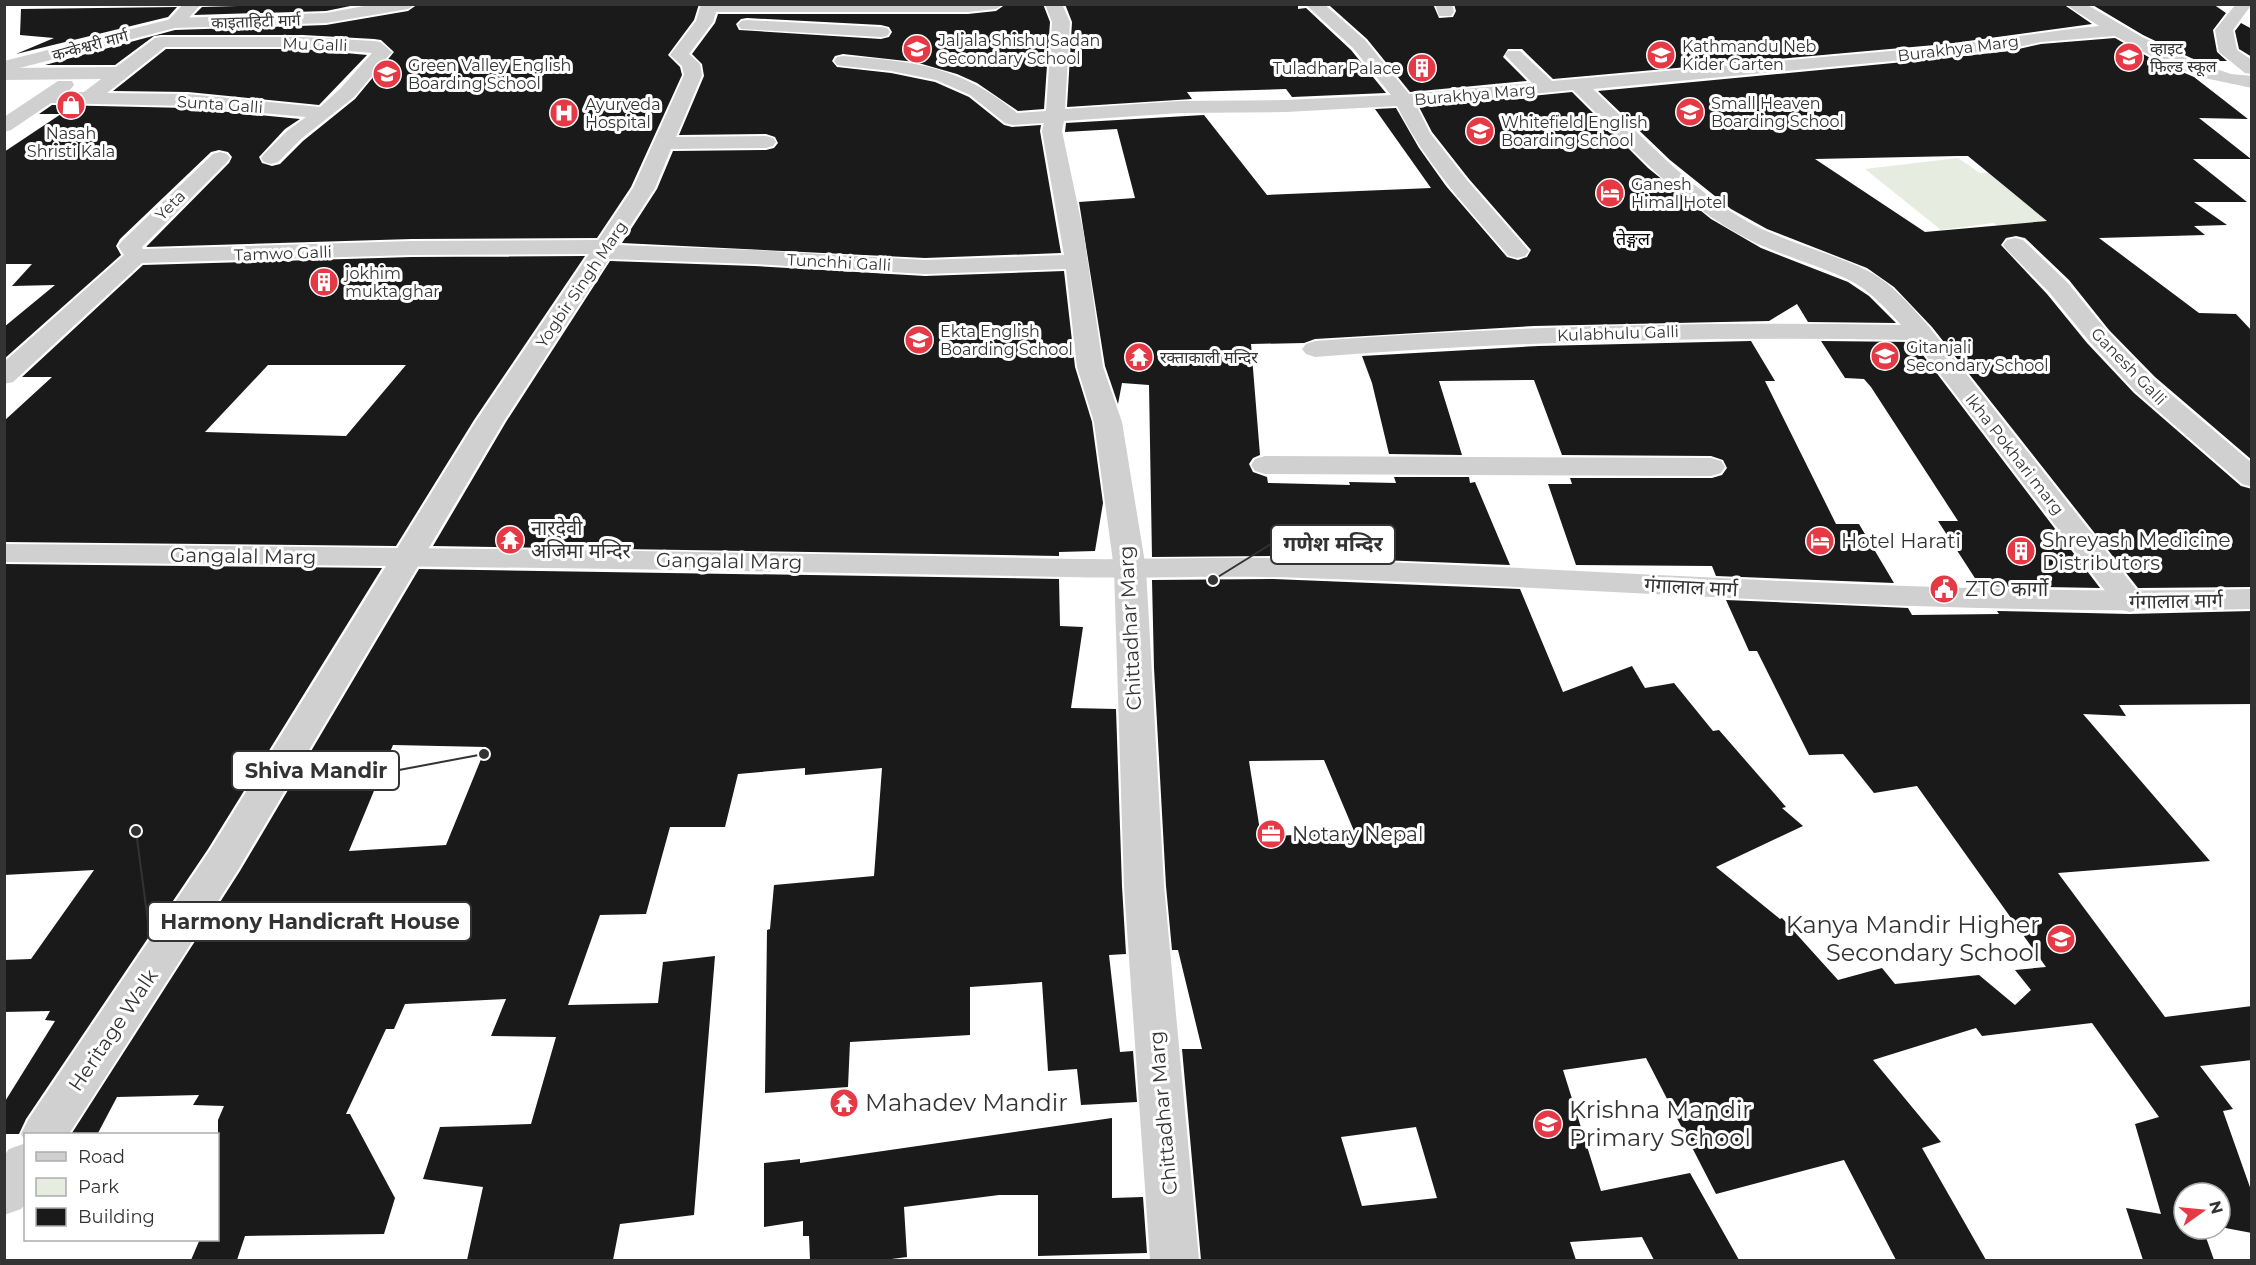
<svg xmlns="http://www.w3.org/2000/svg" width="2256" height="1265" font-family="Montserrat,'Noto Sans Devanagari',sans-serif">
<rect width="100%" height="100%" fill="#fff"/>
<path fill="#e6ecdf" d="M1958,158l22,15h33l79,66 -64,2 -35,-18 -52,7 -76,-61z"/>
<path fill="#1a1a1a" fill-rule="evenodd" d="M319,4h41l-34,7 -132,4 8,-8z
M418,4h281l-5,16 -26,35 12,12 2,8 -51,112 -34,51 -185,1 -266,8 83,-84 3,-6 -4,-5 -9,-2 -8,2 -91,87 -4,7 5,9 -117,104v-32l51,-42 -43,1 20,-22h-28v-112l57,-38h-22l13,-9 136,3 112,11 -15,10 -26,28 3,6 10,3 8,-2 23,-23 52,-42 39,-47 -13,-12 -7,-1 -71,-4h-142l-7,1 -39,29h-70l130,-35 151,-5 82,-14z
M1006,4h37l7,18 -6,87 -26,2 -41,-28 -20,-9 -42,-12 -72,-8 -8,2 -3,5 5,6 54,6 44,9 34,15 35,28 8,2 29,-2 -1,6 21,122 -136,5 -303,-15 35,-54 16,-38 93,-1 8,-2 4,-5 -3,-6 -9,-3 -87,1 25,-59 -2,-12 -10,-10 23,-31 3,-9h250l28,-3zM747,18l134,7 8,2 3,5 -3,5 -8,2 -142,-9 -3,-6 5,-5z
M1065,4h233v5l8,-1 45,42 35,43 -94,4 -6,-8 -99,3 5,7 -125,8 5,-85z
M1349,4h84l6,14 14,-1 3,-6 -2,-7h609l29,20 -146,20 -393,35 -31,-30h-14l-5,8 24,24 -117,11 -43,-53 -37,-33z
M2091,4h122l13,9 -13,17 4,22 10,9h-28l-8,-3 -48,-23z
M177,7l-9,10 -152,37 38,-16 -34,-3 1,-26z
M2241,23l11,6v28l-13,-8 -4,-18z
M2115,38l37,21 42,18 54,42 -49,-1 52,41h-58l54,43h-53l33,23 -33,1 11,9 -106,3 100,75 37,1 16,17v129l-97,-83 -46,-47 -40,-50 -44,-42 -9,-2 -10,2 -5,7 46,49 40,49 47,50 107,93 11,3v98l-114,1 -206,-261 -38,-40 -27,-19 -100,-39 -36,-20 -61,-49 -72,-69 348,-33 64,-7 31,-7zM1958,156h10l79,65 -122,11 -110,-73z
M166,49h137l64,6 -48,50 -131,-13 -75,-1z
M1572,92l76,76 63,51 50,29 87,34 21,14 27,27 -88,-1 -11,-18 -28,17 -235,5 -219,13 -11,4 -53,1 9,111 -7,3 -4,6 4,8 14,5 1,6 82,2 -1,-3 47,1 -2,-6h75l1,6 5,-1 35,83 -235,-9 -123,1 -3,-172 -27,-2 -4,21 -13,-38 -26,-164 56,-4 -18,-69 -52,3 1,-9 138,-8 63,80 164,-7 -56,-79 21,-1 23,40 27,38 61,71 11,3 9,-3 4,-7 -62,-71 -37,-47 -13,-25z
M585,256l-111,164 -78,126 -392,-4v-121l48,-44h-30l121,-112 269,-8zM268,365h138l-60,71 -141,-4z
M610,261l144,5 171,10 139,-5 11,96 17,55 11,81 -8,48 -36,1v4l-626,-10 73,-124z
M1751,341l24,40h-10l71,143h23l35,59 -178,-7 -4,-10 -136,-1 -28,-81h24l-2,-6h142l10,-3 5,-7 -4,-8 -12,-4 -149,-1 -28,-75 -95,1 23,74 -73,-1 -17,-71 -10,-27 177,-10z
M1821,341l92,1 187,246 -120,-2 -42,-65h20l-87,-134 -7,-8 -19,-1z
M4,564l378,4 -174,281 -182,270 -7,15h-15v-31l51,-82 -10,-1 5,-9 -46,1v-52l27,-1 63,-89 -90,5z
M419,569l640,10 1,47 23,1 -12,81 45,1 6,177 4,68 -17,1 11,97 13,-1 4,51 -56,3 -4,-36 -29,2 -6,-89 -72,5v48l-120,7 -2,45 -83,6 2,-163 3,-1 4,-44 100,-9 8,-108 -77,7v-7l-67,6 -13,53h-55l-24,87 -46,1 -32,90 90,-2 5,-41 52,-6 -21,259 -74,9 -7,36h-146l16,-73 -60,-8 17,-52 91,-3 25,-87 -65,-1 15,-37 -101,5 -11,25h-8l-40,85h4l45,84 -11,36 -139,2 -8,24h-46l9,-21h18v-119l6,-14 -31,-1 6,-10 -82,2 -19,36h-26l168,-262zM393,745l93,2 -40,98 -97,6z
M1273,579l247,10 43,103 69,-26 13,22 29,-5 39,48 6,-1 67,77 -4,1 21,18 -87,41 64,52 2,-1 56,62 44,-12 13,16 84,-9 36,30 16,-15 -16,-20 31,-3 -129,-181 -43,7 -31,-39 -34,1 -52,-104h-8l-23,-51 182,8 4,7 87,-1 -2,-3 132,3 123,-3v93l-133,1 7,11 -43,-2 127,147 -152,12 107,144 87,-11v54l-52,6 33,43 -10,2 29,82v40l-32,-6v-34h-36v36h19l11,31h-71l-17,-52 35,6 -26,-90 24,-7 -67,-94 -110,13 -6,-8 -103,32 68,82 -19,6 64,112h-90l-52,-100 -128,34 -70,-136 -83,12 38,121 89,-18 49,87h-85l-12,-23 -72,5 6,18h-375l-19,-211h20l-24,-99h-6l-6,-64 -12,-218 -2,-88zM1324,760l30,71 -93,6 -12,-76zM1416,1127l21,71 -75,8 -21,-69z
M1112,1118v80l31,-1 4,56 -109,3v-61h-39l-95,12 3,50 -23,3h-74l-1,-24h-6v-15l-39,6v-64l36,-4v4z"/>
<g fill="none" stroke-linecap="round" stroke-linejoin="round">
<path fill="#d0d0d0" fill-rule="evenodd" d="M183,4h18l-20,23h-12l-3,-4z
M701,4h303l-8,5 -28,3h-252l-3,10 -24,32 11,10 2,11 -26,62 90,-1 7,2 3,4 -3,4 -7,2 -95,1 -16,39 -37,57 136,5 171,10 139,-5 -22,-124 2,-8 -32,2 -7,-2 -35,-28 -34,-15 -45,-9 -48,-5 -6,-1 -3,-4 3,-4 6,-1c70,5 118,10 174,57l29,-2 6,-89 -7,-18h17l8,18 -5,87 115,-8 106,-1 105,-5 -38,-47 -48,-44h19l41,36 44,54 123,-11 -27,-28 3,-4h12l32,30 394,-35c51,-6 102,-15 153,-20l-34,-22h21l56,33 48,23 41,14 21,2v12l-52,-11 -47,-20 -38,-21 -74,6 -31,7 -64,7 -353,33c49,47 98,102 159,135 36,19 77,28 114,46 26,13 45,36 64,58l216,274 -5,7 -11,3 -11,-3 -205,-269c-200,-4 -400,1 -599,17l-9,-3 -4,-5 4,-5 9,-3c195,-15 390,-20 586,-16 -15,-17 -32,-35 -52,-45 -37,-18 -79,-27 -114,-48 -63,-36 -111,-92 -162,-142l-157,15 14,28 37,47 62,71 -4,5 -8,2 -8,-2c-41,-47 -84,-93 -112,-150l-111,6 -106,1 -116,8 -2,10 22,104 19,132 19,55 24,147 18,317 35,374h-49l-26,-374 -10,-317 -20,-147 -17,-55 -11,-98 -141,5 -171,-10 -145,-5 -105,162 -266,449 -169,264h-43v9l-5,-9 7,-14 182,-270 266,-429 113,-167 -177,1 -270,8 -129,119 -9,2v-22l120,-107 -6,-9 4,-5 91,-87 7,-2 7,2 3,4 -3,4 -85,85 1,2 269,-8 186,-1 35,-52 51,-113 -2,-9 -12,-11 26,-34z
M1435,4h17l2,8 -3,4h-12z
M2236,4h16l-19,26 4,20 15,10v14l-7,-1 -26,-21 -4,-22z
M747,20l134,7 6,1 3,4 -3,4 -6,1 -140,-8 -3,-4 3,-4z
M161,37h142l71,4 6,1 12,10 -38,45 -53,42 -23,23 -7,2 -7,-2 -3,-4 3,-4 23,-23 19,-14 -118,-11 -137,-3 -40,27 -7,2v-15l54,-36h14l2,4 -6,7h16l17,-13 -97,1v-12l112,-1 39,-29zM165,47h138l69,6 -32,36 -20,18 -132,-13 -81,-1z
M2015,238l8,2 44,42 40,49 46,48 99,84v24l-10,-3 -107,-93 -46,-50 -40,-49 -42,-42 -4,-5 4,-5z
M1265,456l446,2 10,3 4,6 -4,6 -10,3 -446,-2 -10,-3 -4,-6 4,-6z
M26,1143v60l-5,6 -17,6v-59l5,-7z"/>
<path fill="#d0d0d0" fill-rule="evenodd" d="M375,4h41l-8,5 -82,14 -151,5 -171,44v-11l171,-43 151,-5z
M4,544c358,3 716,7 1073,15 76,1 151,-3 226,0 316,10 632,38 949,30v20c-317,8 -633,-21 -949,-31 -79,-3 -158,1 -237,-1 -354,-7 -708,-12 -1062,-15z"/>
</g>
<defs>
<g id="school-disc" transform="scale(1.5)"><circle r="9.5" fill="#e63946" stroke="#fff"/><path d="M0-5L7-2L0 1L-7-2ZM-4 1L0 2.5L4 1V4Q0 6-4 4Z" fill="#fff"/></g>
<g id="building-disc" transform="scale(1.5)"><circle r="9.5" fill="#e63946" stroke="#fff"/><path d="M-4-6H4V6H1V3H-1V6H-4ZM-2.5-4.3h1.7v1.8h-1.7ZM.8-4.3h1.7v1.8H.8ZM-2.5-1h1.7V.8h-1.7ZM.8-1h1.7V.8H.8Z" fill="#fff"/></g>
<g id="shop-disc" transform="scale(1.5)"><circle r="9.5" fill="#e63946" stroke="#fff"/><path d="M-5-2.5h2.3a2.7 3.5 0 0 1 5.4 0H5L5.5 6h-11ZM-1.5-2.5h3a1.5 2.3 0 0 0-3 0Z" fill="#fff"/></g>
<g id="hospital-disc" transform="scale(1.5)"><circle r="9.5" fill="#e63946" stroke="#fff"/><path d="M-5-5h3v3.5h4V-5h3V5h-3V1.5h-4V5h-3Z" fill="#fff"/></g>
<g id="hotel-disc" transform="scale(1.5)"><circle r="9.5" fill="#e63946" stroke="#fff"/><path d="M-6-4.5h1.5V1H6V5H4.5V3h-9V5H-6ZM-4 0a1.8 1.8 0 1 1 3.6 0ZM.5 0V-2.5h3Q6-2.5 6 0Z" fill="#fff"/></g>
<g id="temple-disc" transform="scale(1.5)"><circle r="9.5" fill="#e63946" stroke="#fff"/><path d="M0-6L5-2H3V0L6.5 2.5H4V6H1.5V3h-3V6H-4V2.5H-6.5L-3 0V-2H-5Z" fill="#fff"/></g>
<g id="civic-disc" transform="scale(1.5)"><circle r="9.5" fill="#e63946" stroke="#fff"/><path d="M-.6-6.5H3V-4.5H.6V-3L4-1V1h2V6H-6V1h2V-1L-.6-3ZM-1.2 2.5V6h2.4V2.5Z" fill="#fff"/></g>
<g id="office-disc" transform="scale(1.5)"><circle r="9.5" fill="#e63946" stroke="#fff"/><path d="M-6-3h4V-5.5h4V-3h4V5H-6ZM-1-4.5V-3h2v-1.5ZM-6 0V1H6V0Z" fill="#fff"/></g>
</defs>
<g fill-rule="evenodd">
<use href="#school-disc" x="917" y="49"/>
<use href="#school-disc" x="1661" y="55"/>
<use href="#school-disc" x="2129" y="57"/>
<use href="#building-disc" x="1422" y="68"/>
<use href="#school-disc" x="387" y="74"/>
<use href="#shop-disc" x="71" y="105"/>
<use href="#school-disc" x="1690" y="112"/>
<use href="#hospital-disc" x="564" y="113"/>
<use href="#school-disc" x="1480" y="131"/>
<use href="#hotel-disc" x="1610" y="193"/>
<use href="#building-disc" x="324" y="282"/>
<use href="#school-disc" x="919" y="340"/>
<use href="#school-disc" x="1885" y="356"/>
<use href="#temple-disc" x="1139" y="357"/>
<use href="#temple-disc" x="510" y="540"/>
<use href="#hotel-disc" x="1820" y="541"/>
<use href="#building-disc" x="2021" y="551"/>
<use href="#civic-disc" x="1944" y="589"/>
<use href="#office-disc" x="1271" y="834"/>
<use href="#school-disc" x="2061" y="939"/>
<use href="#temple-disc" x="844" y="1103"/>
<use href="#school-disc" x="1548" y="1124"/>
</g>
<g text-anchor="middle" stroke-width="6" stroke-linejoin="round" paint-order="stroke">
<g font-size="16" fill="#333" stroke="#fff">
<text transform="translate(256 21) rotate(-2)" y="6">काइताहिटी मार्ग</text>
<text transform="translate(315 44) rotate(2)" y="6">Mu Galli</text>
<text transform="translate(90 45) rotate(-15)" y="6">कन्केश्वरी मार्ग</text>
<text transform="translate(1958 48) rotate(-7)" y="6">Burakhya Marg</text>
<text transform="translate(1475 94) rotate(-5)" y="6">Burakhya Marg</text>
<text transform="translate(220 104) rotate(4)" y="6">Sunta Galli</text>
<text transform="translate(170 205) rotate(-45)" y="6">Yeta</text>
<text transform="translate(283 253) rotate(-2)" y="6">Tamwo Galli</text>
<text transform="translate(839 262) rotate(3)" y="6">Tunchhi Galli</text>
<text transform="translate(581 284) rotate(-56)" y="6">Yogbir Singh Marg</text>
<text transform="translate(1618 333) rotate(-2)" y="6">Kulabhulu Galli</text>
<text transform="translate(2129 366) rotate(46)" y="6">Ganesh Galli</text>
<text transform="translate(2015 454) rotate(52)" y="6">Ikha Pokhari marg</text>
</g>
<g font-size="16" fill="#333" stroke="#fff" text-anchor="start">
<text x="938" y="46">Jaljala Shishu Sadan<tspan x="938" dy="18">Secondary School</tspan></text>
<text x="1682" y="52">Kathmandu Neb<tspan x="1682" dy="18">Kider Garten</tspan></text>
<text x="2150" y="54">व्हाइट<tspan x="2150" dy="18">फिल्ड स्कूल</tspan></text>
<text x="408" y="71">Green Valley English<tspan x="408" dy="18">Boarding School</tspan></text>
<text x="1401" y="74" text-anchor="end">Tuladhar Palace</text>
<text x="1711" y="109">Small Heaven<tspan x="1711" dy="18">Boarding School</tspan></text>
<text x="585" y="110">Ayurveda<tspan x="585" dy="18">Hospital</tspan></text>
<text x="1501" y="128">Whitefield English<tspan x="1501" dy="18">Boarding School</tspan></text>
<text x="71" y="139" text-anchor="middle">Nasah<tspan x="71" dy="18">Shristi Kala</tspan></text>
<text x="1631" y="190">Ganesh<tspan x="1631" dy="18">Himal Hotel</tspan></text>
<text x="345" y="279">jokhim<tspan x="345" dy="18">mukta ghar</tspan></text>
<text x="940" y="337">Ekta English<tspan x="940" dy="18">Boarding School</tspan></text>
<text x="1906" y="353">Gitanjali<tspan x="1906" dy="18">Secondary School</tspan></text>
<text x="1160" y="363">रक्ताकाली मन्दिर</text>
</g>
<g font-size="18" fill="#000" stroke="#fff">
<text x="1633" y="245">तेङ्गल</text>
</g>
<g font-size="20" fill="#333" stroke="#fff" text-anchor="start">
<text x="531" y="535">नारदेवी<tspan x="531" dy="23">अजिमा मन्दिर</tspan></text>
<text x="2042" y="547">Shreyash Medicine<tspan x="2042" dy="23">Distributors</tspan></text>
<text x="1841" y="548">Hotel Harati</text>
<text x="1965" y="596">ZTO कार्गो</text>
<text x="1292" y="841">Notary Nepal</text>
</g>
<g font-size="20" fill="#333" stroke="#fff">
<text transform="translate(243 556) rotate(1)" y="7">Gangalal Marg</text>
<text transform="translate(729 561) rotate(1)" y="7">Gangalal Marg</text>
<text transform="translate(1691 587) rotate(3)" y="7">गंगालाल मार्ग</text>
<text transform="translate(2176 601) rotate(-1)" y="7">गंगालाल मार्ग</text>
<text transform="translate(1130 628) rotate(-93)" y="7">Chittadhar Marg</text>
<text transform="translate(113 1030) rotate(-56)" y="7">Heritage Walk</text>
<text transform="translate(1163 1113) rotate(-95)" y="7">Chittadhar Marg</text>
</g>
<g font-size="24" fill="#333" stroke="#fff" text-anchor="start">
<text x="2040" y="933" text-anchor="end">Kanya Mandir Higher<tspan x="2040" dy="28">Secondary School</tspan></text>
<text x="865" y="1111">Mahadev Mandir</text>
<text x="1569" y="1118">Krishna Mandir<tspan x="1569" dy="28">Primary School</tspan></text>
</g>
</g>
<path fill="none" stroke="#333" stroke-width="2" d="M1213 580L1271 544M484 754L399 770M136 831L148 922"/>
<g fill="#333" stroke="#fff" stroke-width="2">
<circle cx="1213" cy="580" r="6"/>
<circle cx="484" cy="754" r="6"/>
<circle cx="136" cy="831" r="6"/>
</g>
<g fill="#fff" stroke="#333" stroke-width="2">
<rect x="1271" y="525" width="124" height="39" rx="6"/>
<rect x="232" y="751" width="167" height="39" rx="6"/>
<rect x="148" y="902" width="323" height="39" rx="6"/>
</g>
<g font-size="21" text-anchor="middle" font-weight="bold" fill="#333">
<text x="1333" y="551">गणेश मन्दिर</text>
<text x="316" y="778">Shiva Mandir</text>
<text x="310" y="929">Harmony Handicraft House</text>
</g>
<rect width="2256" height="1265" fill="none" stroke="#333333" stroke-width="12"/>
<rect x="24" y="1133" width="195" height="108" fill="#ffffff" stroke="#adadad" stroke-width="1.5"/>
<rect x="36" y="1152" width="30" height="9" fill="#d0d0d0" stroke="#adadad" stroke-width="1.5"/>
<text x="78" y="1163" font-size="18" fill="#333333">Road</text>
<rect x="36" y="1178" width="30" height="18" fill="#e6ecdf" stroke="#adadad" stroke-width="1.5"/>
<text x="78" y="1193" font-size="18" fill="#333333">Park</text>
<rect x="36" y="1208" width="30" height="18" fill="#1a1a1a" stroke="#adadad" stroke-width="1.5"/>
<text x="78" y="1223" font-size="18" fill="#333333">Building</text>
<g transform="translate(2202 1211) rotate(75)"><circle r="28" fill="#ffffff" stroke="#adadad" stroke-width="1.5"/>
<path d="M0-4.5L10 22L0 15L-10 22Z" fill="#e63946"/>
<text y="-9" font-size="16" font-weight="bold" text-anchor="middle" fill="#333333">N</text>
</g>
</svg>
